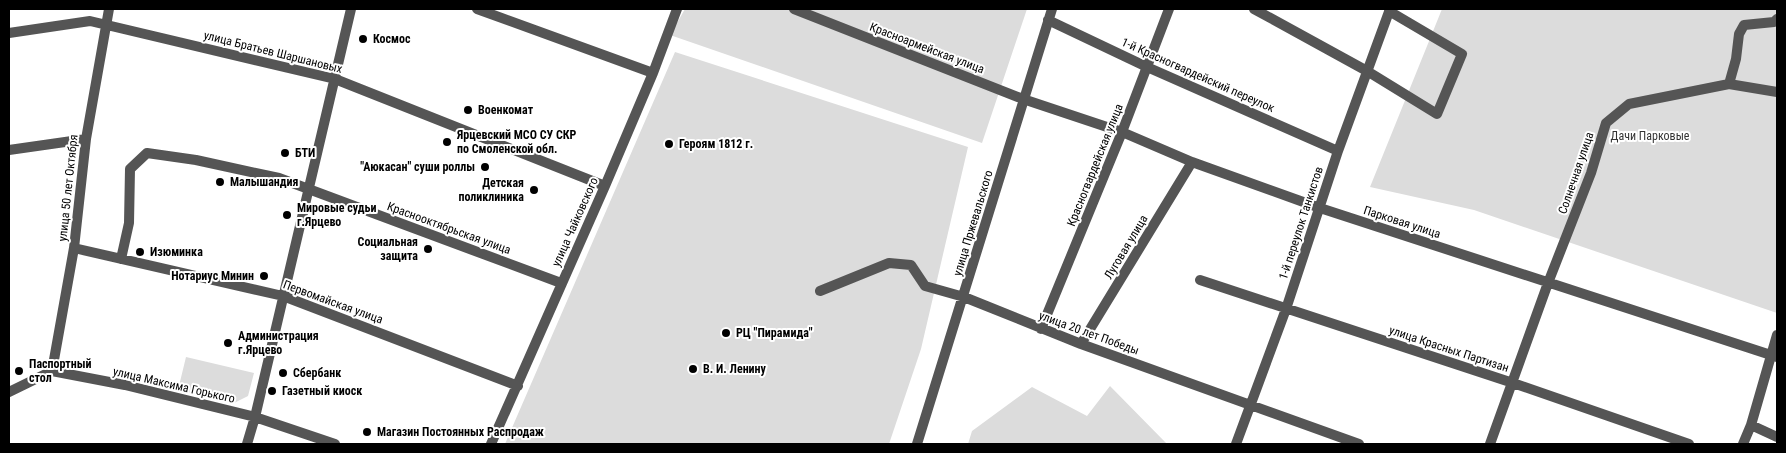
<svg xmlns="http://www.w3.org/2000/svg" width="1786" height="453" font-family="'Roboto Condensed',sans-serif">
<rect width="100%" height="100%" fill="#fff"/>
<path fill="#dcdcdc" d="M685,9h342l-45,134 -312,-108z
M1442,9h335v304l-303,-103 -104,-23z
M675,52l293,95 -47,202 -32,95h-384z
M186,357l68,16 -6,23 -14,7 -56,-13z
M1110,386l57,58h-199l4,-13 60,-44 55,29z"/>
<g fill="none" stroke-linecap="round" stroke-linejoin="round">
<path stroke="#555" stroke-width="10" d="M477,9l176,64
M794,9l229,90 99,33 70,30 128,46 457,149
M1254,9l113,62 70,43 25,-60 -73,-43
M1048,20l99,47 191,84
M9,33l81,-12 245,58 270,107
M1729,84l48,8
M9,150l77,-11
M74,248l209,48 235,90
M121,259l8,-36 1,-54 17,-16 49,7 83,18 282,105
M1200,280l313,103 176,61
M820,291l69,-28 22,2 14,21 39,11 117,47 278,100
M1041,329l81,-197 47,-123
M1081,344l111,-182
M52,371l22,-123 12,-109 23,-130
M9,392l43,-21 73,14 130,32 80,27
M1751,425l26,12
M247,444l8,-27 96,-408
M491,444l114,-258 48,-113 24,-64
M917,444l135,-435
M1236,444l50,-135 52,-158 52,-142
M1490,444l58,-161 43,-110 15,-50 23,-19 100,-20 7,-25 3,-25 5,-9 30,-3 3,-3
M1743,444l8,-19 26,-90"/>
</g>
<g fill="#000" stroke="#fff" stroke-width="2">
<circle cx="363" cy="39" r="5"/>
<circle cx="468" cy="110" r="5"/>
<circle cx="447" cy="142" r="5"/>
<circle cx="669" cy="144" r="5"/>
<circle cx="285" cy="153" r="5"/>
<circle cx="485" cy="167" r="5"/>
<circle cx="220" cy="182" r="5"/>
<circle cx="534" cy="190" r="5"/>
<circle cx="287" cy="215" r="5"/>
<circle cx="428" cy="249" r="5"/>
<circle cx="140" cy="252" r="5"/>
<circle cx="264" cy="276" r="5"/>
<circle cx="726" cy="333" r="5"/>
<circle cx="228" cy="343" r="5"/>
<circle cx="693" cy="369" r="5"/>
<circle cx="19" cy="371" r="5"/>
<circle cx="283" cy="373" r="5"/>
<circle cx="272" cy="391" r="5"/>
<circle cx="367" cy="432" r="5"/>
</g>
<g text-anchor="middle" stroke-width="4" stroke-linejoin="round" paint-order="stroke">
<g font-size="12" font-weight="bold" fill="#000" stroke="#fff" text-anchor="start">
<text x="373" y="43">Космос</text>
<text x="478" y="114">Военкомат</text>
<text x="457" y="139">Ярцевский МСО СУ СКР<tspan x="457" dy="14">по Смоленской обл.</tspan></text>
<text x="679" y="148">Героям 1812 г.</text>
<text x="295" y="157">БТИ</text>
<text x="475" y="171" text-anchor="end">"Аюкасан" суши роллы</text>
<text x="230" y="186">Малышандия</text>
<text x="524" y="187" text-anchor="end">Детская<tspan x="524" dy="14">поликлиника</tspan></text>
<text x="297" y="212">Мировые судьи<tspan x="297" dy="14">г.Ярцево</tspan></text>
<text x="418" y="246" text-anchor="end">Социальная<tspan x="418" dy="14">защита</tspan></text>
<text x="150" y="256">Изюминка</text>
<text x="254" y="280" text-anchor="end">Нотариус Минин</text>
<text x="736" y="337">РЦ "Пирамида"</text>
<text x="238" y="340">Администрация<tspan x="238" dy="14">г.Ярцево</tspan></text>
<text x="29" y="368">Паспортный<tspan x="29" dy="14">стол</tspan></text>
<text x="703" y="373">В. И. Ленину</text>
<text x="293" y="377">Сбербанк</text>
<text x="282" y="395">Газетный киоск</text>
<text x="377" y="436">Магазин Постоянных Распродаж</text>
</g>
<g font-size="12" fill="#000" stroke="#fff">
<text transform="translate(927 48) rotate(21)" y="4">Красноармейская улица</text>
<text transform="translate(273 52) rotate(14)" y="4">улица Братьев Шаршановых</text>
<text transform="translate(1198 75) rotate(24)" y="4">1-й Красногвардейский переулок</text>
<text transform="translate(1095 165) rotate(-68)" y="4">Красногвардейская улица</text>
<text transform="translate(1576 173) rotate(-71)" y="4">Солнечная улица</text>
<text transform="translate(68 188) rotate(-84)" y="4">улица 50 лет Октября</text>
<text transform="translate(575 222) rotate(-66)" y="4">улица Чайковского</text>
<text transform="translate(1402 222) rotate(18)" y="4">Парковая улица</text>
<text transform="translate(973 223) rotate(-73)" y="4">улица Пржевальского</text>
<text transform="translate(1301 223) rotate(-72)" y="4">1-й переулок Танкистов</text>
<text transform="translate(449 228) rotate(20)" y="4">Краснооктябрьская улица</text>
<text transform="translate(1126 247) rotate(-59)" y="4">Луговая улица</text>
<text transform="translate(333 302) rotate(20)" y="4">Первомайская улица</text>
<text transform="translate(1089 333) rotate(20)" y="4">улица 20 лет Победы</text>
<text transform="translate(1449 349) rotate(18)" y="4">улица Красных Партизан</text>
<text transform="translate(174 385) rotate(13)" y="4">улица Максима Горького</text>
</g>
<g font-size="12" fill="#333" stroke="#fff">
<text x="1650" y="140">Дачи Парковые</text>
</g>
</g>
<rect width="1786" height="453" fill="none" stroke="#000000" stroke-width="20"/>
</svg>
